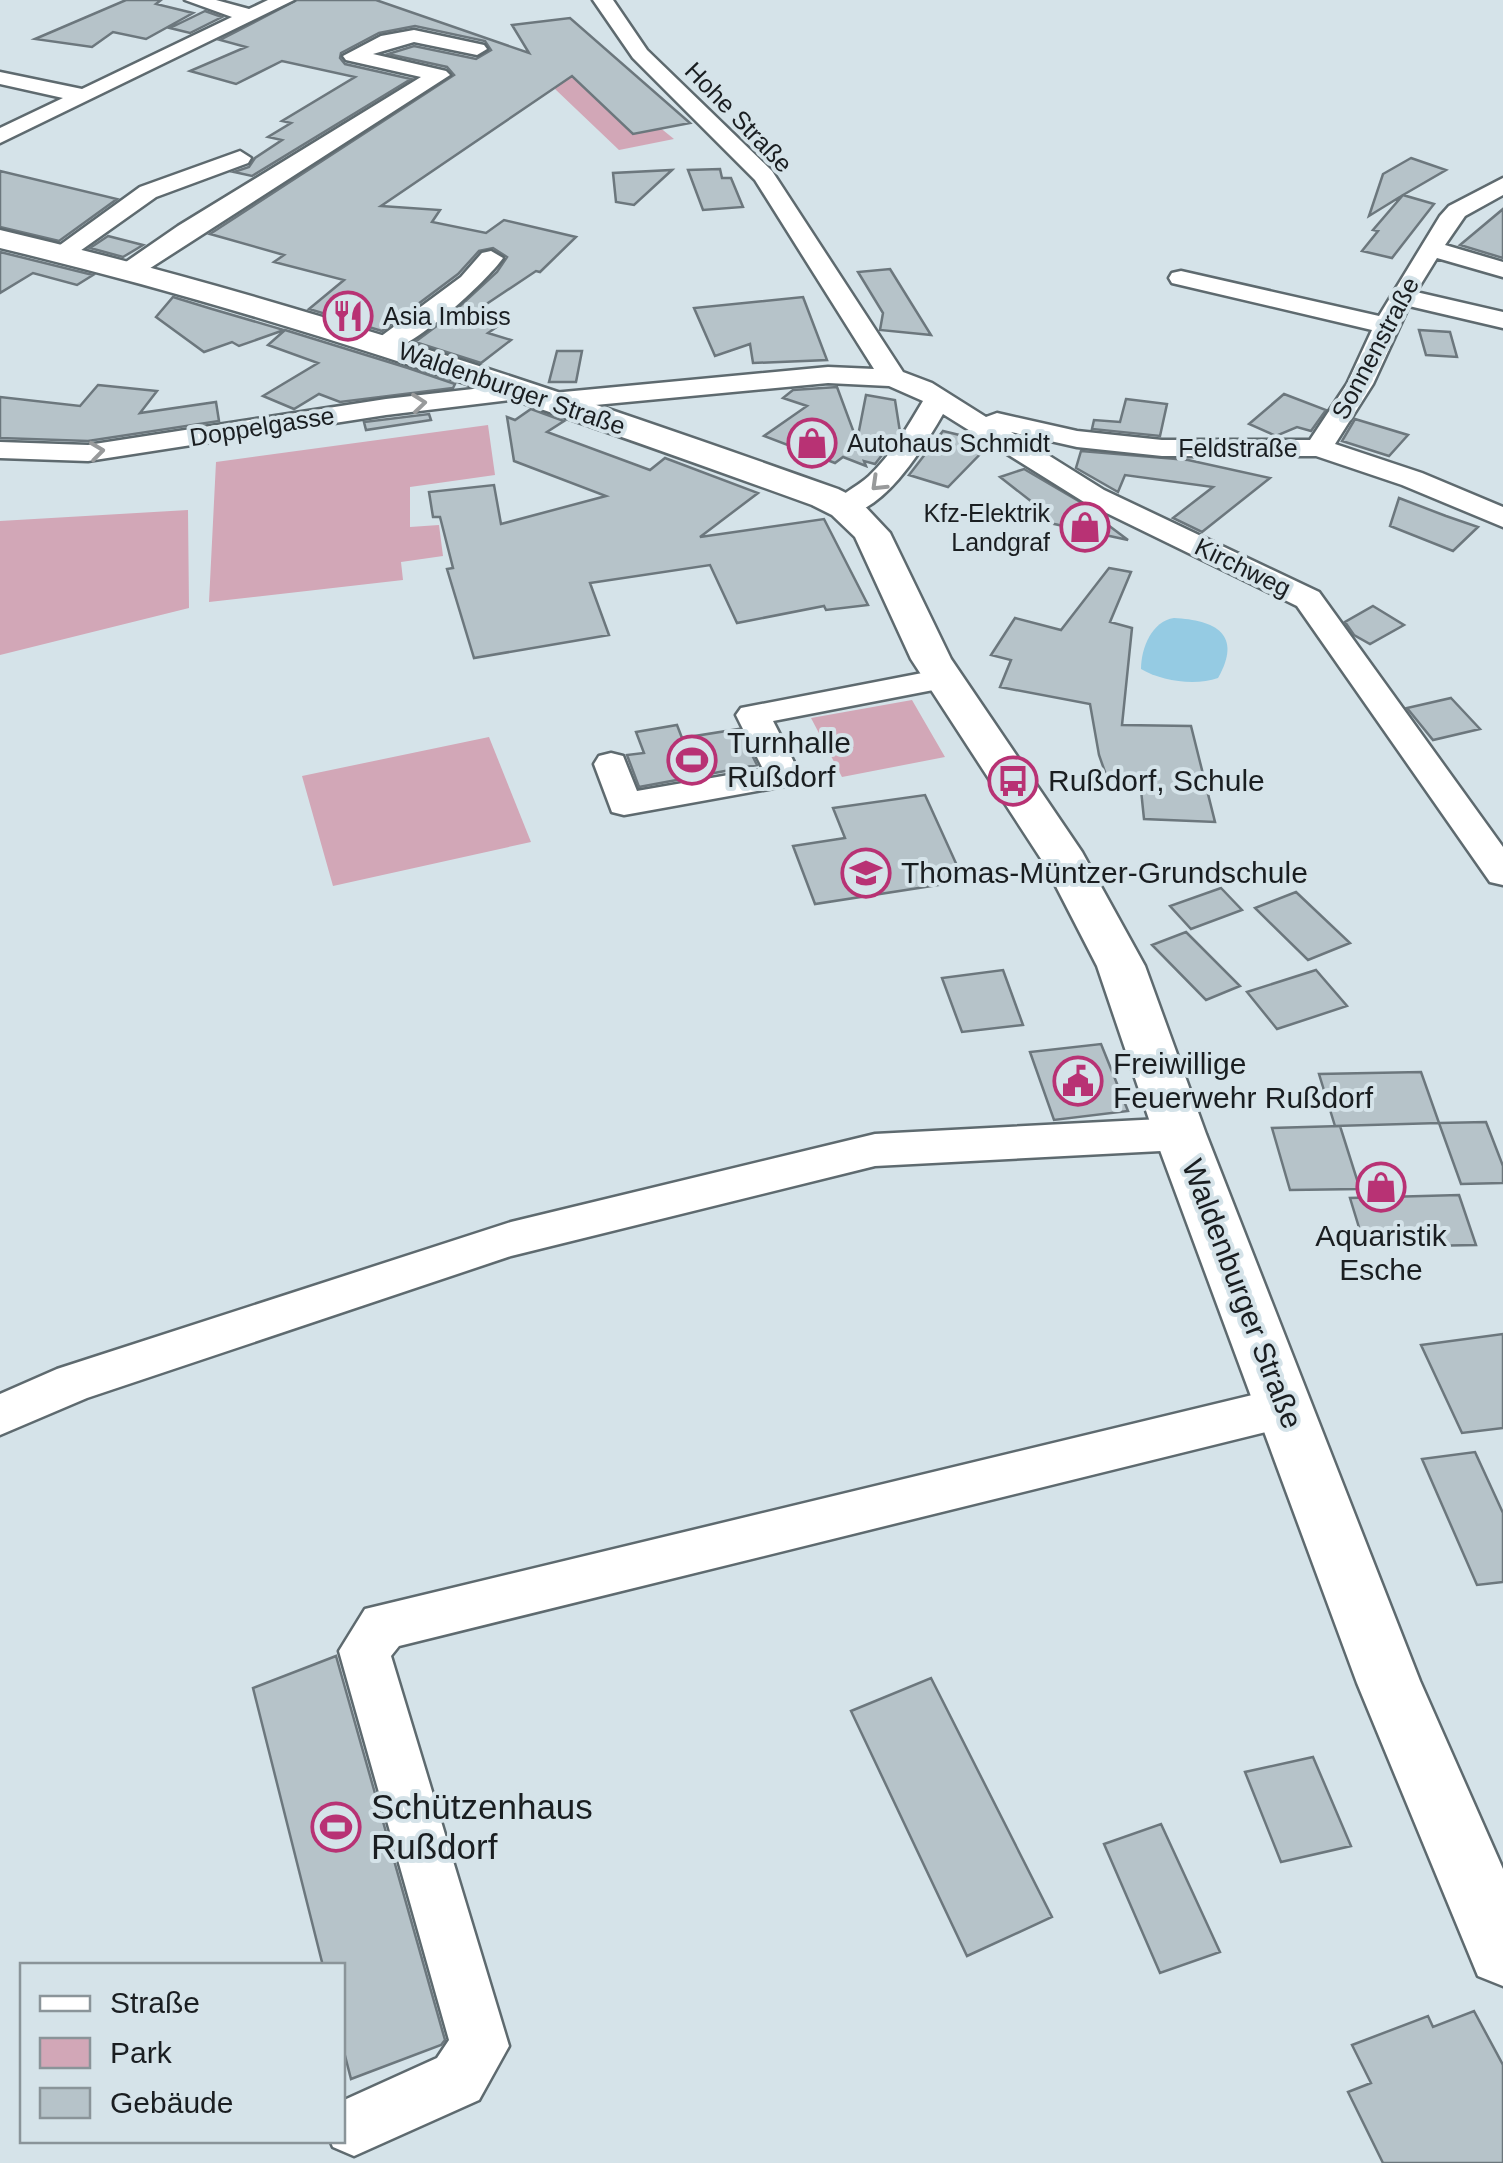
<svg xmlns="http://www.w3.org/2000/svg" width="1503" height="2163" font-family="Arial,sans-serif">
<rect width="100%" height="100%" fill="#d5e3e9"/>
<path fill="#d2a7b7" d="M570,55l104,84 -55,11 -64,-61z
M488,425l7,50 -85,12v40l29,-2 4,31 -42,6 2,18 -194,22 7,-140z
M188,510l1,98 -189,47v-134z
M912,700l33,57 -103,20 -31,-59z
M489,737l42,105 -198,44 -31,-110z"/>
<path fill="#95cbe3" d="M1174,618c41,2 69,16 44,60 -23,8 -57,3 -77,-9 0,-21 11,-48 33,-51z"/>
<path fill="#b6c3c9" stroke="#6c777d" stroke-width="2.5" d="M126,0h35l-5,4 37,9 -47,26 -33,-7 -21,15 -57,-8z
M297,0h79l153,53 -17,-28 58,-7 120,105 -57,11 -61,-58 -191,130 59,4 -8,12 54,11 18,-13 72,17 -36,35 -4,-1 -66,44 31,9 -13,9 23,7 -30,23 -66,-21 31,-23 51,-47 10,-15 -14,-9 -14,3 -21,23 -76,57 -73,-22 35,-29 -70,-18 10,-7 -74,-21 244,-159 -7,-8 -59,-13 26,-8 62,13 15,-9 -6,-9 -70,-15 -36,7 -38,20 -1,5 5,6 66,15 -159,97 -18,-4 15,-5 6,-9 27,-18 -14,-3 23,-14 -9,-2 73,-44 -73,-16 -46,23 -46,-13 56,-24 -26,-7z
M205,11l17,6 -32,16 -20,-5z
M1411,158l35,12 -43,25 31,9 -42,54 -30,-7 16,-20 -5,-1 30,-35 -34,21 14,-42z
M720,169l2,9h9l12,29 -40,3 -15,-40z
M672,170l-38,35 -18,-3 -3,-29z
M0,171l117,28 -58,42 -59,-14z
M1503,209v49l-43,-13z
M108,236l35,9 -20,12 -33,-9z
M0,252l93,23 -16,10 -44,-12 -33,20z
M890,269l41,66 -51,-5 3,-17 -25,-41z
M173,297l39,12 72,21 -45,16 -7,-4 -28,10 -48,-35z
M803,297l24,63 -74,3 -3,-19 -35,12 -21,-48z
M285,330l123,38 47,16 -2,4 -113,14 -21,-8 -25,15 -31,-13 55,-33 -50,-18z
M1419,330l31,2 7,25 -31,-2z
M557,351h25l-6,31h-27z
M98,385l59,6 -17,22 76,-11 3,19 -131,20 -88,-3v-41l80,9z
M837,387l20,54 9,-46 29,5 5,32 -25,32 -11,-3 2,5 -23,-9 -8,6 -71,-27 43,-30 -24,-8 10,-8z
M1284,394l42,16 -15,21 -14,-4 -21,9 -27,-12z
M1126,399l41,5 -7,32 -68,-7 2,-9 26,2z
M531,409l33,12 -17,11 103,38 15,-12 93,35 -58,44 124,-18 44,86 -42,5 -2,-4 -87,17 -27,-58 -120,18 19,52 -135,23 -27,-89 6,-1 -13,-51h-7l-4,-25 65,-7 7,39 105,-28 -92,-35 -7,-44 8,3z
M429,414l2,6 -65,10 -2,-8z
M1355,419l53,16 -19,21 -47,-15z
M943,431l33,8 12,7 -40,41 -39,-12z
M1081,451l107,9 82,18 -68,54 -29,-14 40,-31 -88,-12 -7,17 -42,-24z
M1024,469l82,48 -2,5 24,18 -92,-20 5,-11 -41,-32z
M1399,498l47,18 32,11 -25,24 -63,-25z
M1109,568l22,4 -21,50 22,6 -10,97 69,1 24,96 -71,-3 -3,-29 -29,2 -13,-37 -9,-51 -90,-17 11,-27 -20,-5 24,-37 46,12z
M1373,606l31,19 -34,19 -16,-9 -9,-13z
M1451,698l29,31 -47,11 -26,-32z
M677,725l5,13 57,-9 18,36 -118,22 -12,-32 17,-2 -8,-21z
M925,795l39,86 -149,23 -22,-58 52,-8 -12,-30z
M1221,888l21,22 -51,19 -21,-23z
M1296,892l54,51 -42,17 -53,-52z
M1186,932l54,54 -34,14 -54,-55z
M1003,970l20,55 -61,7 -20,-54z
M1316,970l31,36 -70,23 -30,-37z
M1101,1044l27,67 -74,9 -24,-68z
M1421,1072l18,51 47,-1 17,44v17l-42,1 -22,-61 -104,3 -16,-52z
M1340,1126l20,63 -70,1 -18,-62z
M1459,1195l17,50 -111,2 -15,-49z
M1503,1334v94l-41,5 -41,-88z
M1475,1452l28,61v69l-26,3 -55,-126z
M336,1656l109,384 -4,5 -90,34 -9,-35v-78h-19l-70,-278z
M931,1678l121,239 -85,39 -116,-245z
M1313,1757l38,89 -70,16 -36,-90z
M1161,1824l59,128 -60,21 -56,-129z
M1474,2011l29,54v98h-120l-35,-71 23,-9 -19,-38 76,-29 5,11z"/>
<g fill="none" stroke-linecap="round" stroke-linejoin="round">
<g stroke="#5e6a6f" stroke-width="5">
<path id="minor" d="M185,0h31l33,9 19,-9h26l-294,143v-15l63,-30 -63,-14v-12l82,17 150,-72z
M593,0h20l34,50 125,121 131,201 29,11 54,34 11,-4 80,18 85,9h148l37,-56 25,-54 -200,-47 -3,-5 3,-5 9,-2 198,45 61,-100 9,-10 54,-28v17l-38,21 -20,29 58,17v15l-66,-19 -21,34 87,20v16l-94,-22 -36,78 -38,60 87,29 81,34v20l-101,-42 -86,-29h-154l-85,-9 -66,-15 93,58 215,102 184,255v38l-13,-3 -193,-276 -213,-104 -141,-88c-18,31 -65,110 -108,99l-5,-6c10,-13 27,-20 39,-31 23,-22 38,-48 54,-75l-34,-15 -61,-3 -275,26 -10,-2 -4,-6 4,-6 10,-2 275,-26 46,2 -119,-189 -122,-122z
M414,30l70,15 3,4 -10,6 -63,-13 -41,12 73,17 4,4 -309,199h-18l-3,-5 3,-5 55,-38 243,-149 -75,-17 -3,-4 38,-20z
M240,151l11,7 -3,5 -92,34 -86,61 -9,2 -12,-7 91,-66z
M491,251l12,7c-17,24 -99,101 -127,94l-4,-6 4,-6 85,-63 21,-24z
M525,383l13,8 -3,6 -149,18 -298,46 -88,-3v-16l88,3 298,-46z
M943,669l11,3 5,7 -5,7 -181,35 28,55 -5,8 -172,31 -12,-3 -18,-48 5,-8 12,-3 12,3 14,35 126,-22 -27,-54 5,-7z
M1180,1118l14,5 6,11 -6,11 -14,5 -305,16 -364,90 -424,142 -87,37v-41l57,-25 454,-147 364,-88z
M1286,1387l16,6 7,14 -7,14 -16,6 -887,219 -8,10 118,390 -30,54 -125,56 -21,-9 -3,-7h12v-39l95,-43 12,-18 -110,-389 26,-42z"/>
</g>
<g stroke="#5e6a6f" stroke-width="5">
<path id="major" d="M0,230c286,67 562,161 838,259l20,10 32,34 61,126 131,193 63,114 61,168 214,547 83,188v117l-25,-10 -121,-293 -203,-549 -57,-168 -52,-101 -134,-206 -56,-122 -23,-22 -20,-10c-268,-97 -535,-191 -812,-257z"/>
</g>
<use href="#minor" fill="#fff" fill-rule="evenodd"/>
<use href="#major" fill="#fff" fill-rule="evenodd"/>
</g>
<defs><path id="oneway-chevron" d="M-2-3.5L2.5 0L-2 3.5" fill="none" stroke-width="1.6" stroke-linecap="round" stroke-linejoin="round" transform="scale(2.5)"/></defs>
<g stroke="#989a9b">
<use href="#oneway-chevron" transform="translate(419 403) rotate(-6)"/>
<use href="#oneway-chevron" transform="translate(97 451) rotate(-7)"/>
<use href="#oneway-chevron" transform="translate(878 484) rotate(136)"/>
</g>
<defs>
<g id="restaurant-ring" transform="scale(2.5)"><circle r="9.5" fill="#d5e3e9" stroke="#b83274" stroke-width="1.5"/><path d="M-5-6h1v4h1v-4h1v4h1v-4h1v5L-1.5 .5V6h-2V.5L-5-1ZM5-6V6H3V1.5H1.5Q1.5-4 5-6Z" fill="#b83274"/></g>
<g id="shop-ring" transform="scale(2.5)"><circle r="9.5" fill="#d5e3e9" stroke="#b83274" stroke-width="1.5"/><path d="M-5-2.5h2.3a2.7 3.5 0 0 1 5.4 0H5L5.5 6h-11ZM-1.5-2.5h3a1.5 2.3 0 0 0-3 0Z" fill="#b83274"/></g>
<g id="stadium-ring" transform="scale(2.5)"><circle r="9.5" fill="#d5e3e9" stroke="#b83274" stroke-width="1.5"/><path d="M0-5a6.5 5 0 1 0 0 10a6.5 5 0 1 0 0-10ZM-3.5-1.8h7v3.6h-7Z" fill="#b83274"/></g>
<g id="bus-ring" transform="scale(2.5)"><circle r="9.5" fill="#d5e3e9" stroke="#b83274" stroke-width="1.5"/><path d="M-5-6H5V4H4V6H2V4H-2V6H-4V4H-5ZM-3.5-4V0h7V-4ZM-3.5 1.2v1.5H-2V1.2ZM2 1.2v1.5H3.5V1.2Z" fill="#b83274"/></g>
<g id="school-ring" transform="scale(2.5)"><circle r="9.5" fill="#d5e3e9" stroke="#b83274" stroke-width="1.5"/><path d="M0-5L7-2L0 1L-7-2ZM-4 1L0 2.5L4 1V4Q0 6-4 4Z" fill="#b83274"/></g>
<g id="civic-ring" transform="scale(2.5)"><circle r="9.5" fill="#d5e3e9" stroke="#b83274" stroke-width="1.5"/><path d="M-.6-6.5H3V-4.5H.6V-3L4-1V1h2V6H-6V1h2V-1L-.6-3ZM-1.2 2.5V6h2.4V2.5Z" fill="#b83274"/></g>
</defs>
<g fill-rule="evenodd">
<use href="#restaurant-ring" x="348" y="316"/>
<use href="#shop-ring" x="812" y="443"/>
<use href="#shop-ring" x="1085" y="527"/>
<use href="#stadium-ring" x="692" y="760"/>
<use href="#bus-ring" x="1013" y="781"/>
<use href="#school-ring" x="866" y="873"/>
<use href="#civic-ring" x="1078" y="1081"/>
<use href="#shop-ring" x="1381" y="1187"/>
<use href="#stadium-ring" x="336" y="1827"/>
</g>
<g text-anchor="middle" stroke-width="8" stroke-linejoin="round" paint-order="stroke">
<g font-size="25" fill="#1a1e21" stroke="#d5e3e9">
<text transform="translate(739 117) rotate(46)" y="9">Hohe Straße</text>
<text transform="translate(1375 348) rotate(-62)" y="9">Sonnenstraße</text>
<text transform="translate(512 388) rotate(19)" y="9">Waldenburger Straße</text>
<text transform="translate(262 426) rotate(-9)" y="9">Doppelgasse</text>
<text x="1238" y="457">Feldstraße</text>
<text transform="translate(1243 567) rotate(26)" y="9">Kirchweg</text>
</g>
<g font-size="25" fill="#1a1e21" stroke="#d5e3e9" text-anchor="start">
<text x="383" y="325">Asia Imbiss</text>
<text x="847" y="452">Autohaus Schmidt</text>
<text x="1050" y="522" text-anchor="end">Kfz-Elektrik<tspan x="1050" dy="29">Landgraf</tspan></text>
</g>
<g font-size="30" fill="#1a1e21" stroke="#d5e3e9" text-anchor="start">
<text x="727" y="753">Turnhalle<tspan x="727" dy="34">Rußdorf</tspan></text>
<text x="1048" y="791">Rußdorf, Schule</text>
<text x="901" y="883">Thomas-Müntzer-Grundschule</text>
<text x="1113" y="1074">Freiwillige<tspan x="1113" dy="34">Feuerwehr Rußdorf</tspan></text>
<text x="1381" y="1246" text-anchor="middle">Aquaristik<tspan x="1381" dy="34">Esche</tspan></text>
</g>
<g font-size="30" fill="#1a1e21" stroke="#d5e3e9">
<text transform="translate(1242 1294) rotate(69)" y="10">Waldenburger Straße</text>
</g>
<g font-size="35" fill="#1a1e21" stroke="#d5e3e9" text-anchor="start">
<text x="371" y="1819">Schützenhaus<tspan x="371" dy="40">Rußdorf</tspan></text>
</g>
</g>
<rect x="20" y="1963" width="325" height="180" fill="#d5e3e9" stroke="#8a9499" stroke-width="2.5"/>
<rect x="40" y="1996" width="50" height="15" fill="#ffffff" stroke="#8a9499" stroke-width="2.5"/>
<text x="110" y="2013" font-size="30" fill="#1a1e21">Straße</text>
<rect x="40" y="2038" width="50" height="30" fill="#d2a7b7" stroke="#8a9499" stroke-width="2.5"/>
<text x="110" y="2063" font-size="30" fill="#1a1e21">Park</text>
<rect x="40" y="2088" width="50" height="30" fill="#b6c3c9" stroke="#8a9499" stroke-width="2.5"/>
<text x="110" y="2113" font-size="30" fill="#1a1e21">Gebäude</text>
</svg>
